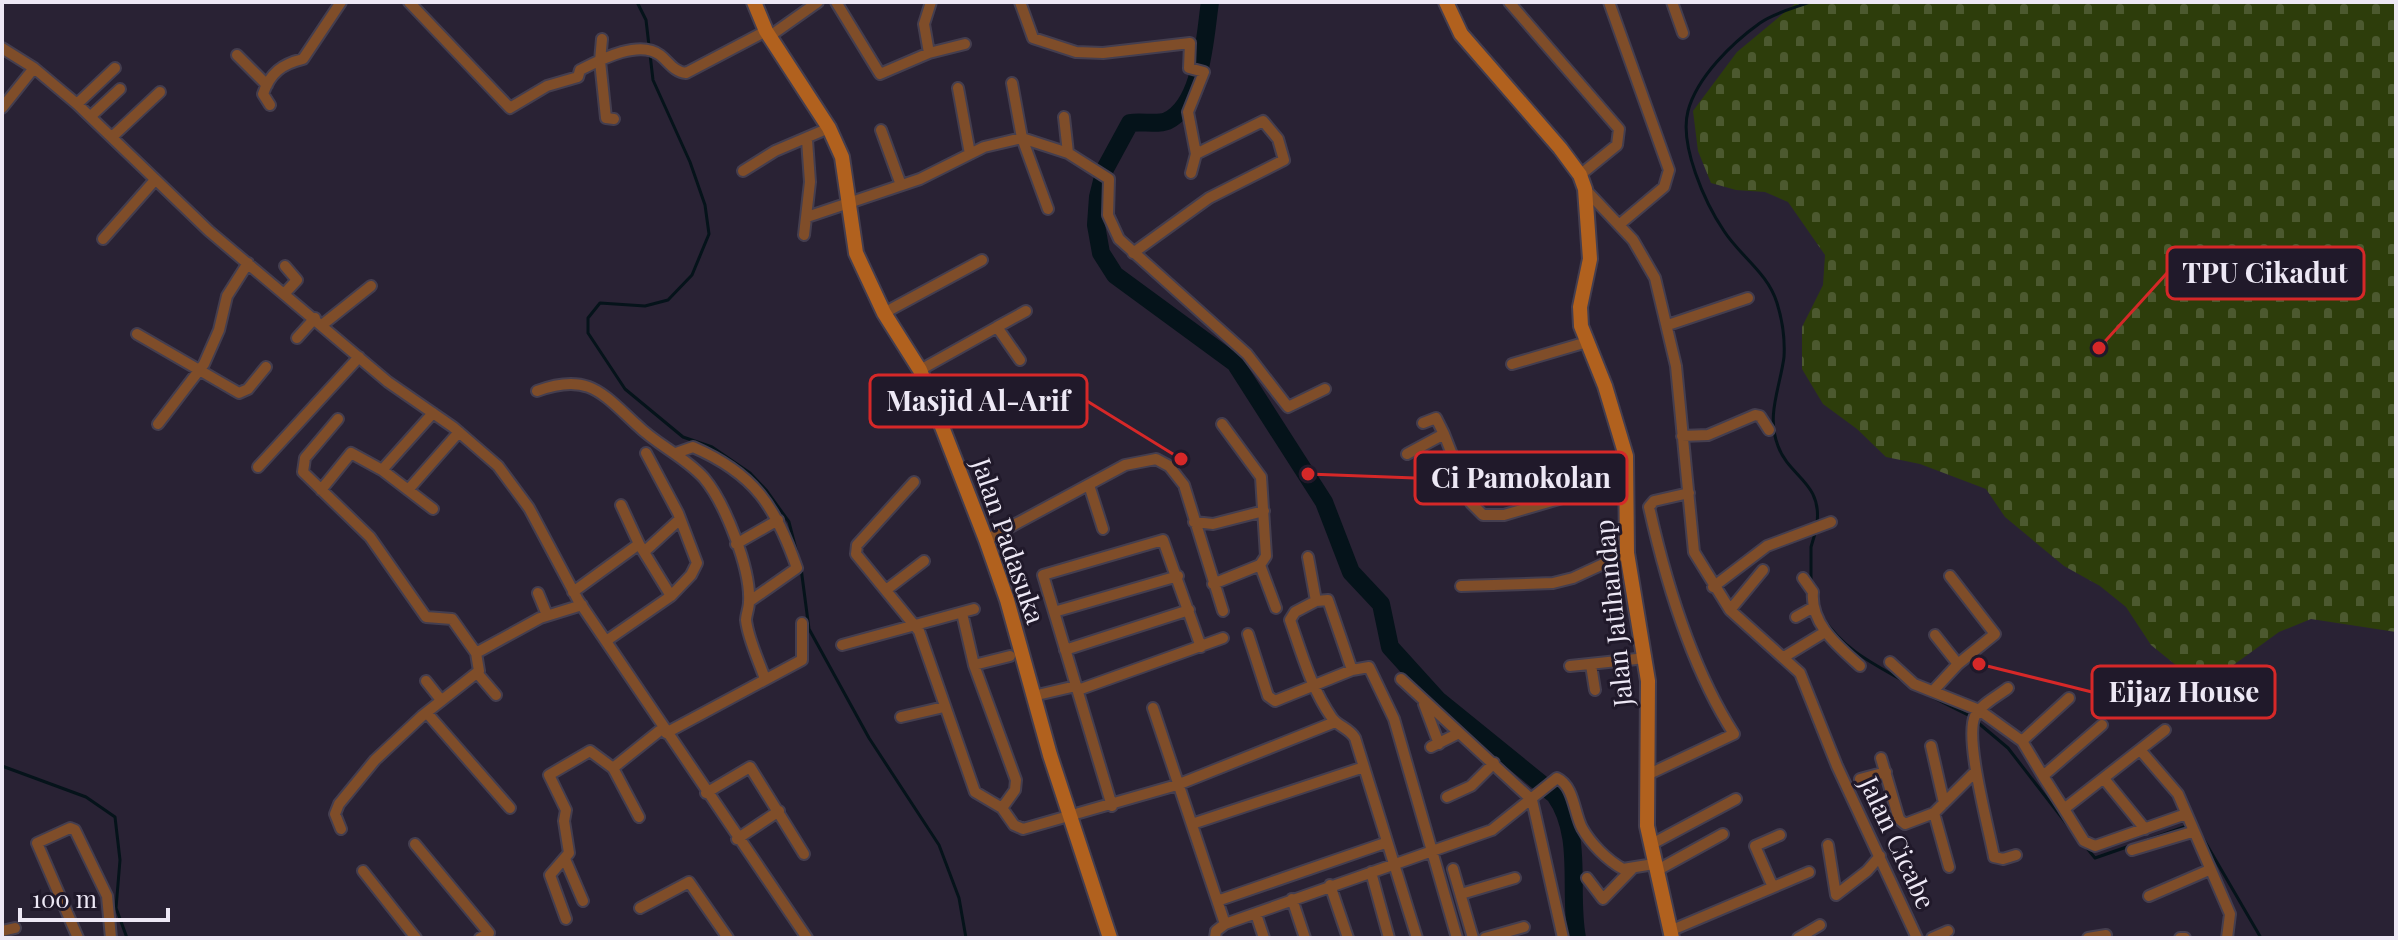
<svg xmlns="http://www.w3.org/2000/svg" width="2398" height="940" font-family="'Playfair Display',serif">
<defs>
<pattern id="cemetery-stones" width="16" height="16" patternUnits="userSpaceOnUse" patternTransform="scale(2)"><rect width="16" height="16" fill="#2d3d0b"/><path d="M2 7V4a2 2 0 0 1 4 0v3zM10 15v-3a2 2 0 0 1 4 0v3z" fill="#4c592f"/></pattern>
</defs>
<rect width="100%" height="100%" fill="#292234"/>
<path fill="url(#cemetery-stones)" d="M1797,2h599v630l-85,-13 -32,13 -58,42 -28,5 -42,-34 -25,-38 -26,-21 -36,-20 -59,-49 -19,-28 -66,-25 -34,-7 -29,-28 -34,-25 -21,-35v-42l21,-42 2,-30 -37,-53 -23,-10 -29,-2 -25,-7 -13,-32 -5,-40 44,-59z"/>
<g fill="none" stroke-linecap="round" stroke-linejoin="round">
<path stroke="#05131a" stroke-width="3" d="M637,2l9,18 7,60 37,82 15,43 4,29 -17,41 -24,25 -23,6 -45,-3 -12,15v15l37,56 58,48 29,10 38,26 16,17 23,32 10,39
M1810,2c-16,6 -36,11 -50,21 -28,20 -63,54 -72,88 -9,34 17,92 36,120 16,25 44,42 53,72 5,16 8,37 7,54 -4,31 -18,58 -6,89 11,31 44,36 39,77
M801,568l8,61 60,109 70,107 20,53 7,40
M1811,582v-35l5,-17
M1823,618c22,33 51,46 84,65
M1920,691l50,25
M1976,721l32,27 65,84
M2,766l84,31 29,20 5,43 -4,48 11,30
M2197,828l64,110
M2086,847l9,11 92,-32"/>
<path stroke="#05131a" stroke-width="18" d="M1210,2c-5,32 -7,102 -43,119 -9,4 -26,0 -37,2l-25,46 -7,28 -2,28 5,28 14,22 120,88 89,139 27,70 30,32 9,43 48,53 117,95c29,41 13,96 22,143"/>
<g stroke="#443e4f" stroke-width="14">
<path id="street" d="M409,2l101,106 37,-22 31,-9 2,-7c20,-10 59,-31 80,-15 9,7 14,17 26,18l80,-42
M836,2l44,72 49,-21 36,-9
M1020,2l13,36 43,14 27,1 87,-10 -1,25 15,4 -16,40 8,42 -5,19
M1509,2l110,127 -2,16 -37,30
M1609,2l60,168 -5,17 -44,37
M1672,2l11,31
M770,36l48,-34
M602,39l-2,22 6,57 8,1
M2,48l32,20 43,36 132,127 179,151 65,45 45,39 31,42 49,92 229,338
M929,53l-5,-29 7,-22
M237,55l30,30
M1012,83l10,55 26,71
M958,88l12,66
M77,104l38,-36
M270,105l-7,-11c7,-21 19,-30 40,-35l38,-57
M2,108l32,-40
M91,116l29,-27
M1064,117l4,36
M881,130l20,55
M113,136l47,-44
M743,171l32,-20 54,-23
M1585,189l48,51 22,38 21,88 18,186 36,58 70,63 37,93 80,172
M807,217l113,-38 64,-32 38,-9 46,15 41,26 -1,36 11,24 128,115 41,53 37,-18
M804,235l6,-53 -3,-42
M103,239l52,-59
M1133,253l76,-55 75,-38 -6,-21 -15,-18 -67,33
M285,266l12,14 -12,13
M884,313l98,-53
M322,325l49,-39
M1668,325l80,-27
M997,327l29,-16
M137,334l102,59 9,-4 18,-22
M297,338l18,-20
M1512,364l75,-22
M920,370l77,-43 23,33
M537,391c51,-19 65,2 100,34 20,20 47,31 67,53 21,25 47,91 45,124 0,6 -3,13 -3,18 2,19 13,41 19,59
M338,419l-33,39 -2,14 67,65 56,80 26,2 24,34 3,18 -57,45 -47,44 -36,44 -4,10 6,15
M1423,423l13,-5 8,16
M158,424l46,-60 15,-34 8,-34 21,-33
M1682,436l26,-1 47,-20 5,1 9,14
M646,453l32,60 19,50 -6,12 -20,21
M676,453l17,-6c62,27 82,59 104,121l-47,33
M1407,454l37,-20 27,69 12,12h21l72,-21 13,3 38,-8
M258,467l101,-110
M382,470l51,39
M1554,481l5,17
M914,482l-57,63 -1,9 63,77 56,161 27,16 12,17 9,4 154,-44 158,-63
M1089,485l14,44
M321,490l30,-37 31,17 51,-57
M408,490l51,-58
M1194,522l19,2 51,-13
M986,540l139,-75 31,-6 13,7 15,19 39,126
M736,544l42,-24
M644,552l36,-33
M1308,557l8,44 12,-1 24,70
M1260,565l16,43
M1803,578l10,14c-3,32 25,54 47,74
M1213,584l47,-19 6,-9 -5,-79 -39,-53
M1461,586l92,-3 20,-5 54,-25
M1713,587l54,-41 64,-24
M886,590l38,-29
M573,592l66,-48
M538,593l9,22
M1316,601l-21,11 -5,8c12,34 21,68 42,98 7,9 17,10 23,20l62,200
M1730,610l33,-40
M1054,612l124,-36
M962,613l12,52 42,115 -1,10 -13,18
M1796,617l16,-9
M1248,634l20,62 7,5 77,-31 17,-3 25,52 63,219
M1935,635l23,29
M606,641l65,-45 -32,-52 -18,-39
M842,645l132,-36
M1065,650l124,-40
M476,653l64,-35 42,-13
M1784,657l41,-25
M1890,662l24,22 65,26 43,31
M974,665l36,-9
M1591,665l4,25
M1570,666l76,-8
M478,674l18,21
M1401,679l131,121 31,138
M426,681l15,19
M2008,688c-10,8 -27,16 -33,28 -11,22 14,113 19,141l9,2 13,-4
M1078,690l145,-52
M1933,691l25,-27 37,-30 -45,-58
M1033,696l43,-10
M2069,698l-47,43 21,35 59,-51
M1424,704l15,40
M1153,708l72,216 267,-94 65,-52c17,8 17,35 25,50 9,16 25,32 41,41l31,-5
M427,713l83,95
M901,717l43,-10
M666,733l136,-73v-37
M1931,746l13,57
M1431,747l28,-14
M2141,751l37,43 52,120 -3,24
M1881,758l18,61 6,5 29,-11 42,-42
M613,768l50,-40
M1647,775l87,-41c-42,-65 -68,-151 -85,-227l5,-6 35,-8
M2043,776l21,33 101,-79
M1860,779l26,-7
M2105,780l40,49
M706,793l44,-26 54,87
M1447,797l24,-11 23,-23
M1112,806l-69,-231 120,-35 38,107
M2064,809l20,32 11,5 91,-32
M1934,813l15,54
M1192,824l172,-57
M737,839l42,-28
M415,844l74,89 -9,5
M1650,845l86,-46
M1828,845l8,50 31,-24 13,-15
M2132,850l60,-18
M565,859l18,42
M1453,869l20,69
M363,871l53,67
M1656,871l67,-37
M1371,872l18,66
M1587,878l16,21 29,-30
M1330,885l18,53
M1772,885l-17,-39 25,-11
M1461,894l54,-16
M2149,896l60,-26
M1292,899l13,39
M1220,900l165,-57
M640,908l49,-26 39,56
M1256,914l8,24
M566,919l-16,-44 19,-22 -5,-32 2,-11 -17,-35 41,-24 23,17 26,49
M1672,930l137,-58
M2,931l13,-3
M78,938l-41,-95 33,-15 5,2 32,66 4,42
M1215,938l1,-7 9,-7
M1485,938l39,-11
M1798,938l22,-13
M1932,938l16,-7
M2088,938l18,-3
M2180,938h5"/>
</g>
<g stroke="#443e4f" stroke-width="18">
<path id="secondary" d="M754,2l12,29 63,97 13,29 14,96 28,60 36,57 66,170 21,60 43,155 60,183
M1446,2l15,32 99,114 20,27 5,14 5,70 -10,48 1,19 24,60 21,70 1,97 21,128 -1,145 25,112"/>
</g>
<use href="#street" stroke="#7f4d29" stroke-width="10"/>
<use href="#secondary" stroke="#b1611e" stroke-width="14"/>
</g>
<g text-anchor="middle" stroke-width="6" stroke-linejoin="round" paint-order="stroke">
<g font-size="26" fill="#ede8f5" stroke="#20192a">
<text transform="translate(1008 541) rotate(71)" y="9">Jalan Padasuka</text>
<text transform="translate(1614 613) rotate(-96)" y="9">Jalan Jatihandap</text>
<text transform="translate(1897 843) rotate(65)" y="9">Jalan Cicabe</text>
</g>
</g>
<path fill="none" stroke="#d62828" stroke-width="3" d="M2099 348L2167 273M1181 459L1087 401M1308 474L1415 478M1979 664L2092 692"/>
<g fill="#d62828" stroke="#20192a" stroke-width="3">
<circle cx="2099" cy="348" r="8"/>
<circle cx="1181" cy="459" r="8"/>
<circle cx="1308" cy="474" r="8"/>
<circle cx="1979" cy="664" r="8"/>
</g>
<g fill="#20192a" stroke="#d62828" stroke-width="3">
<rect x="2167" y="247" width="197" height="52" rx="8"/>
<rect x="870" y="375" width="217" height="52" rx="8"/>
<rect x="1415" y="452" width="212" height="52" rx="8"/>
<rect x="2092" y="666" width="183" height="52" rx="8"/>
</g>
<g font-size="28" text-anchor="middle" font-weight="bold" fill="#ede8f5">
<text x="2265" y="283">TPU Cikadut</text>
<text x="978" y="411">Masjid Al-Arif</text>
<text x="1521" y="488">Ci Pamokolan</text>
<text x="2184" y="702">Eijaz House</text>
</g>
<rect width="2398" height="940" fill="none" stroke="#ede8f5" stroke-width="8"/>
<path d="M20 908v12h148v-12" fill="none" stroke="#ede8f5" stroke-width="4"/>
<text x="32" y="908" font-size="24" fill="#ede8f5" stroke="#20192a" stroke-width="6" paint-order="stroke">100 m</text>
</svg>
